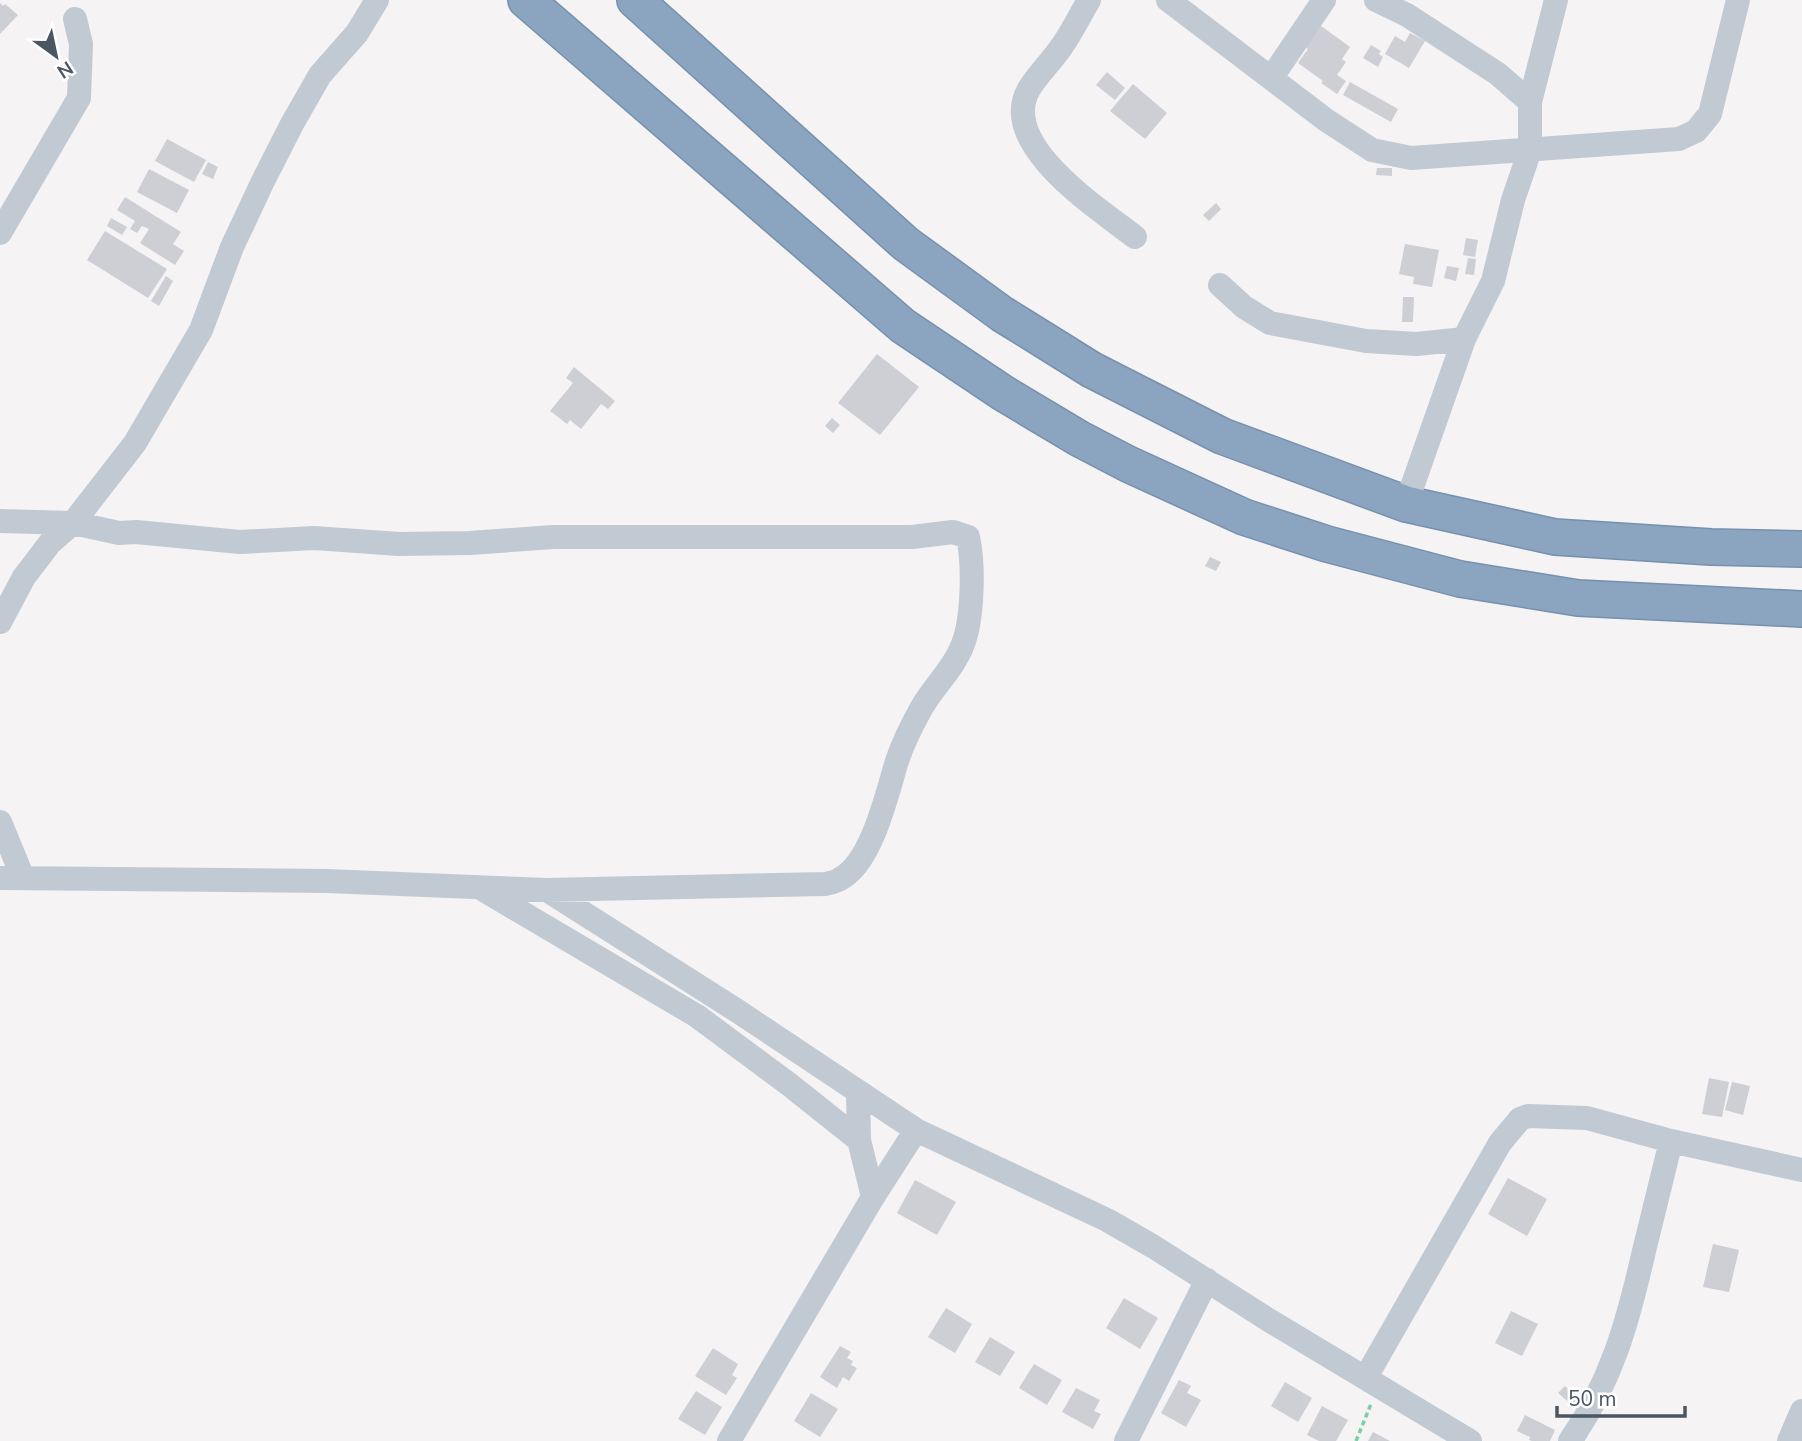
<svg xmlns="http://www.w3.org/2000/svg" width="1802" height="1441" font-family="'Nunito Sans',sans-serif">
<rect width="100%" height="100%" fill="#f5f3f3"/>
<path fill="#cdcfd5" d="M0,3l3,3 2,-2 13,11 -18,19z
M1317,23l33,24 -8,12 4,3 -9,13 9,6 -9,13 -16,-11 2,-2 -25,-18 10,-14 -7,-5z
M1410,33l15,8 -16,27 -24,-14 10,-18 10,6z
M1371,45l10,6 -2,3 4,3 -5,10 -15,-9z
M1107,72l18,16 -10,12 -19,-15z
M1350,82l48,27 -7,13 -48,-27z
M1133,84l34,29 -22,26 -35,-28z
M167,139l39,21 -12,22 -39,-21z
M208,162l10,5 -5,12 -11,-5z
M1377,168h15v8l-16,-1z
M149,169l40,21 -12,23 -40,-21z
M125,197l56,35 -8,12 11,7 -9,14 -35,-22 9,-14 -7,-3 -5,7 -7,-4 5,-8 -18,-11z
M1216,203l5,6 -12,12 -6,-6z
M111,218l16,9 -5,8 -15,-9z
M105,231l62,38 -19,29 -61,-38z
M1466,238l12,2 -3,17 -12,-2z
M1405,244l34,6 -7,37 -19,-3 1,-7 -15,-3z
M1468,258l8,1 -2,16 -9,-1z
M1447,266l12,2 -3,13 -12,-3z
M166,276l7,5 -14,25 -8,-5z
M1403,297h11l-1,25h-11z
M877,354l42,33 -39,48 -42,-32z
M574,367l41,34 -7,8 -7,-5 -20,25 -11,-9 -3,4 -17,-13 23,-28 -7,-5z
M832,418l8,7 -7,8 -8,-7z
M1210,557l11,5 -5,9 -11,-5z
M1709,1078l20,4 -7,35 -20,-3z
M1732,1082l18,4 -7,29 -18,-5z
M1508,1178l39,21 -20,37 -39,-22z
M915,1180l41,22 -19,33 -40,-22z
M1713,1244l26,6 -10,42 -26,-5z
M1124,1298l34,20 -18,31 -34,-21z
M946,1308l26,16 -17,29 -27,-16z
M1511,1311l27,13 -16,32 -27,-13z
M990,1337l25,15 -15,24 -25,-14z
M840,1346l11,6 -4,6 6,3 -2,4 6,3 -8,13 -6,-4 -6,11 -17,-11z
M713,1348l25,16 -6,11 5,3 -11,17 -31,-19z
M1034,1364l28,16 -15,25 -28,-17z
M1179,1380l12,6 -4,7 14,7 -15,27 -25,-14z
M1285,1382l27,16 -14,24 -27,-16z
M1565,1386l18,16 -7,7 -18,-16z
M1076,1388l24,12 -6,11 7,3 -8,15 -31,-17z
M696,1391l26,16 -17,28 -27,-16z
M811,1393l27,16 -18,28 -26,-16z
M1322,1406l26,14 -12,21h-17l-12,-6z
M1525,1415l30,15 -5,11h-18l-3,-1 1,-3 -13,-6z
M1373,1432l17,9h-22z"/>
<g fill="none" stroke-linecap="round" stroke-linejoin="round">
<g stroke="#7690ad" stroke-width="38">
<path id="highway" d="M526,0l377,326 100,67 77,46 48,25 116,53 83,27 133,35 118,19 224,11
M635,0l271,244 96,70 90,56 130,66 184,68 149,33 156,10 91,2"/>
</g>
<path stroke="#7ad0a6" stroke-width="3.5" stroke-dasharray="5 3.5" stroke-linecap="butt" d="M1356,1441l15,-37"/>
<path stroke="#c1cad2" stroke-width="24" d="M1089,0c-9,15 -17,32 -27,46 -10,15 -24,28 -33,43 -32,55 70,120 106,148
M1168,0l158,120 46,30 39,8 268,-19 17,-8 14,-17 28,-114
M1376,0l31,15 91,59 32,28
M1272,77l52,-77
M0,233l79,-135 2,-54 -6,-25
M1220,285l24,22 26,16 96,18 51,3 47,-5 29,-58 20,-81 17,-50v-48l26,-102
M1406,504l58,-165
M0,521l73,2 46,10 17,-1 104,10 74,-4 85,6 71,-1 83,-6h359l41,-5 15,5c6,27 5,81 -5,107 -9,24 -28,41 -41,63 -9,16 -19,36 -25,54 -10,32 -25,102 -57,118 -4,3 -11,4 -15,5l-278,6 -220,-9 -327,-3
M0,622l24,-45 26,-34 23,-20 62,-80 66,-113 31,-83 31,-66 29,-57 28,-49 37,-42 20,-33
M0,822l23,56
M482,889l215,127 93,69 69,55
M547,890l192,122 177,118 -43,67 -144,244
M858,1093l1,47 14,57
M916,1130l191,90 47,27 113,72 203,122
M1366,1377l134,-234 20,-24 8,-3 59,2 84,23 131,29
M1126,1441l81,-161
M1570,1441c42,-60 58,-120 74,-190 9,-37 18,-74 27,-110
M1789,1441l13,-30"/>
<use href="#highway" stroke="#8ba5c1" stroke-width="35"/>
</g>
<g transform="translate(56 56) rotate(147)" stroke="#ffffff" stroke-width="5" paint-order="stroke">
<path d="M0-5L12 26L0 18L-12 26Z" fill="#4a5661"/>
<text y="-10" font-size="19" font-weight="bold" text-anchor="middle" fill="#4a5661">N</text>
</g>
<path d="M1557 1406v10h128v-10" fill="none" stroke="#4a5661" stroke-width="3.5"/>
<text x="1568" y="1406" font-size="21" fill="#4a5661" stroke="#ffffff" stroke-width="5" paint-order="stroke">50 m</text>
</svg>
